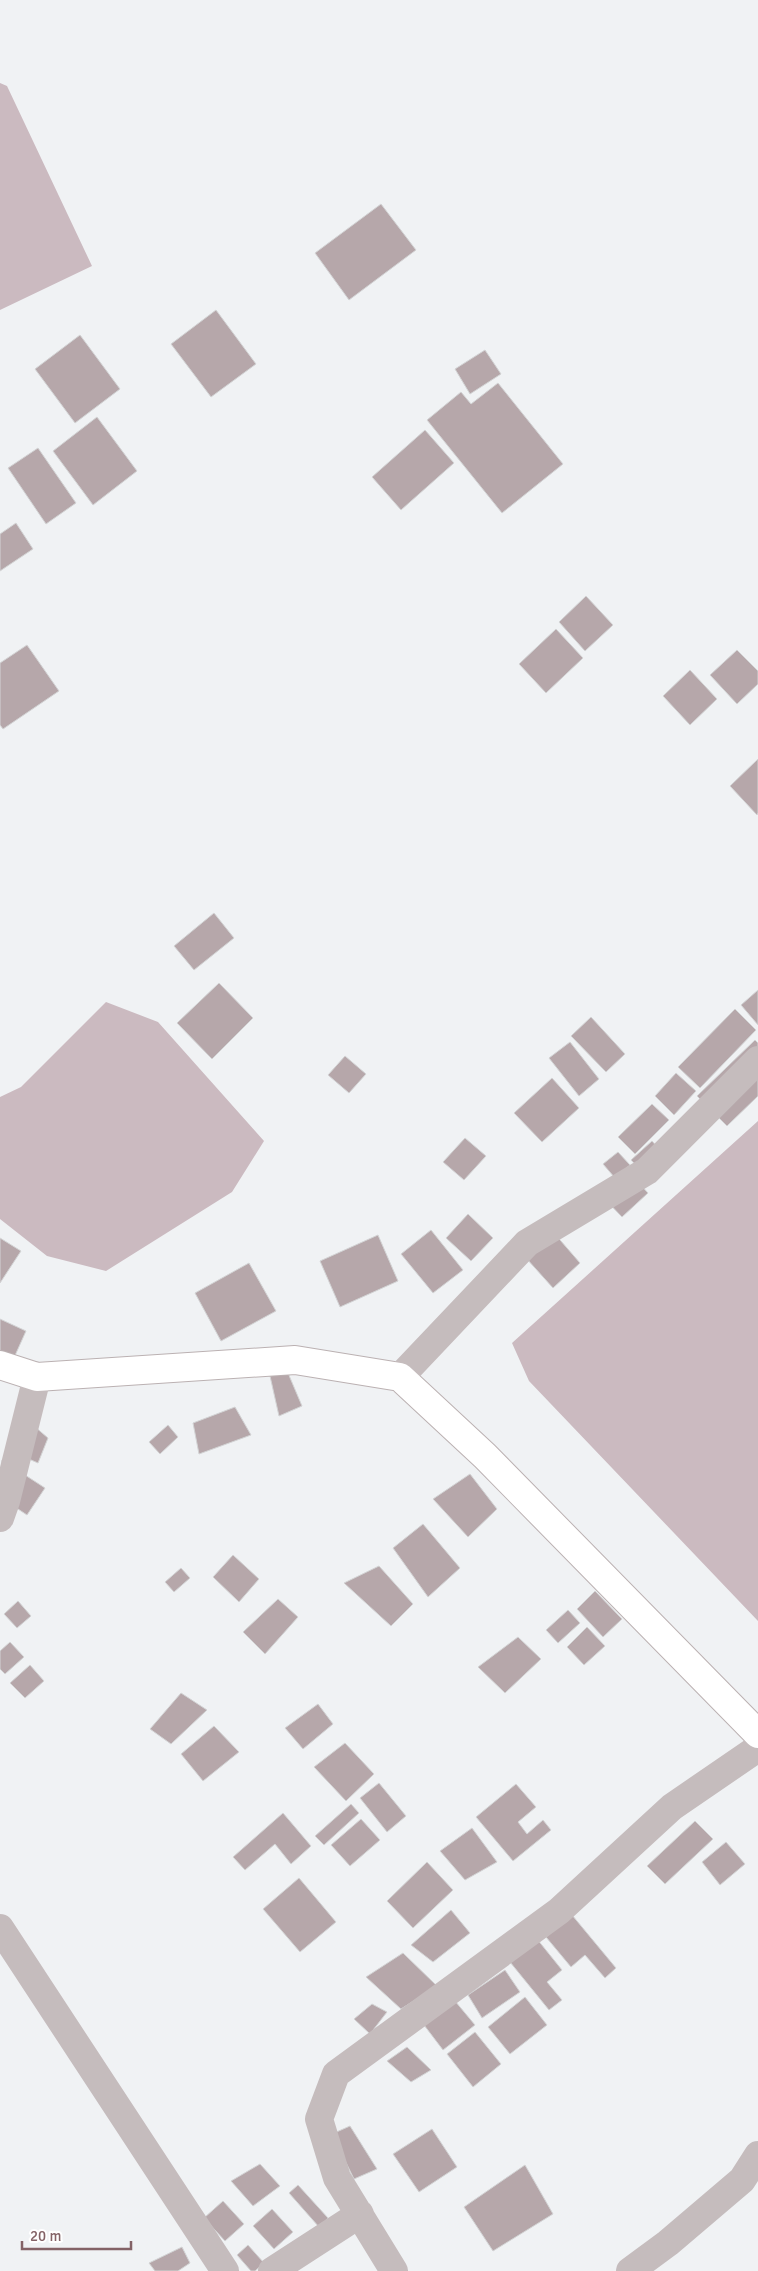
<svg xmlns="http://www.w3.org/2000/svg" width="758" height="2271" font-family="Signika,sans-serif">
<rect width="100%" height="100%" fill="#f0f2f4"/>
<path fill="#cbbac0" d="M0,83l7,3 85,180 -92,44z
M106,1002l52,20 106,119 -32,51 -126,79 -59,-15 -47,-37v-122l21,-10z
M758,1121v500l-229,-240 -17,-38z"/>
<path fill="#b6a7aa" stroke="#d3d4d5" d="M381,204l35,46 -67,50 -34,-47z
M216,310l40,54 -45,33 -40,-53z
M80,335l40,54 -45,34 -40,-54z
M485,350l16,24 -31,20 -15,-25z
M498,383l65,81 -61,49 -75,-93 34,-28 10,12z
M97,417l40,54 -44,34 -40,-54z
M425,430l29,33 -53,47 -29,-33z
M38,448l38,55 -30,21 -38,-56z
M16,523l17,26 -33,22v-37z
M586,596l27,29 -28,26 -26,-29z
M556,629l27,29 -37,35 -27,-29z
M27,645l32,46 -56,38 -3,-4v-62z
M737,650l21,21v13l-21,20 -27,-29z
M690,670l27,29 -27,26 -27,-29z
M758,759v54l-1,2 -27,-29z
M214,913l20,25 -40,32 -20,-24z
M219,983l34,35 -41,41 -35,-36z
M758,990v35l-17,-20z
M735,1009l21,21 -56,58 -22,-21z
M591,1017l34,37 -19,18 -35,-36z
M755,1040l3,3v53l-31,30 -30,-30z
M570,1042l29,37 -20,17 -30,-38z
M345,1056l21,18 -17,19 -21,-18z
M676,1073l20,18 -22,24 -19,-19z
M552,1078l27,30 -37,34 -28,-29z
M652,1104l17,16 -34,34 -17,-17z
M465,1138l21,18 -22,24 -21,-18z
M652,1141l17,19 -20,19 -18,-19z
M618,1152l12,13 -15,13 -12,-14z
M627,1170l21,23 -26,24 -21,-22z
M468,1214l25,24 -22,23 -25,-23z
M431,1230l32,40 -30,23 -32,-39z
M554,1233l26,30 -27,25 -27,-30z
M378,1235l20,46 -58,26 -20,-46z
M0,1238l21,13 -21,32z
M249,1263l27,48 -55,30 -26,-48z
M0,1319l26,12 -13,29 -13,-6z
M288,1373l14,33 -23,10 -9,-40z
M235,1407l16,28 -52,19 -6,-31z
M168,1425l10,12 -18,17 -11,-12z
M34,1426l14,12 -10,25 -16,-7z
M2,1460l43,28 -18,27 -27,-18z
M470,1474l27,35 -29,28 -35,-38z
M423,1524l37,44 -32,29 -35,-49z
M233,1555l26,24 -20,23 -26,-25z
M379,1566l34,38 -22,22 -47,-43z
M181,1568l9,10 -16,14 -9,-10z
M595,1591l27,28 -19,18 -26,-28z
M278,1599l20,18 -33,37 -22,-22z
M18,1601l13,15 -14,12 -13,-14z
M568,1610l12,13 -22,20 -12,-13z
M587,1627l18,19 -21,19 -17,-18z
M518,1637l23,22 -36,34 -27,-26z
M10,1642l14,15 -19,17 -5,-5v-18z
M30,1665l14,16 -19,17 -15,-15z
M181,1693l26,17 -36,34 -21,-15z
M318,1704l15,20 -30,25 -18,-21z
M214,1726l25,26 -36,29 -22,-27z
M345,1743l29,31 -28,27 -32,-34z
M379,1783l27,33 -19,16 -27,-34z
M516,1784l20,23 -18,15 9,12 16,-14 8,10 -38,31 -37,-44z
M351,1804l8,9 -35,32 -9,-9z
M283,1813l28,33 -20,18 -16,-20 -30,26 -12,-13z
M361,1819l19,21 -30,26 -19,-21z
M695,1821l18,18 -48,45 -18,-18z
M472,1828l25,34 -32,18 -25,-29z
M726,1842l19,22 -25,21 -18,-23z
M427,1862l26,28 -40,38 -26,-27z
M299,1878l37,44 -36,30 -37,-43z
M451,1910l19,23 -37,29 -22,-17z
M572,1915l44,53 -11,10 -20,-23 -14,12 -25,-30z
M537,1939l25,31 -15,12 15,18 -13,10 -39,-48z
M403,1953l34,33 -36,23 -35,-32z
M505,1970l15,22 -38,26 -14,-23z
M525,1997l22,28 -37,29 -22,-27z
M455,2001l20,24 -32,25 -19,-25z
M372,2004l15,8 -17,22 -16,-15z
M475,2032l26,32 -28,23 -26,-33z
M407,2047l24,23 -20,12 -24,-21z
M350,2126l27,43 -23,10 -22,-45z
M432,2129l25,38 -38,25 -26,-38z
M260,2164l20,22 -27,20 -22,-25z
M525,2165l28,49 -60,37 -29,-44z
M298,2185l30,33 -9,9 -30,-34z
M223,2201l21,23 -19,17 -21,-23z
M272,2209l21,23 -19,17 -21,-23z
M248,2245l16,18 -9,8h-4l-14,-16z
M182,2247l8,16 -12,8h-23l-6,-8z"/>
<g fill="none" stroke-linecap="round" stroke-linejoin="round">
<g stroke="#bbb1b2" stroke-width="30">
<path id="secondary" d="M0,1365l37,12 258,-17 105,17 85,79 273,278"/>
</g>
<path stroke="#c5bcbd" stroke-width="28" d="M400,1377l127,-134 120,-72 111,-111
M0,1518l6,-17 31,-124
M0,1928l225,343
M272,2271l88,-57
M394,2271l-57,-93 -18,-59 17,-45 223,-163 113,-104 86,-59
M630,2271l38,-28 74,-63 16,-25"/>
<use href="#secondary" stroke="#fff" stroke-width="28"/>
</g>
<path d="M22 2241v8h109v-8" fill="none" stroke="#836266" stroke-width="2.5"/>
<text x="30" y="2241" font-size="15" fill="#836266" stroke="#ffffff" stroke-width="4" paint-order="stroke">20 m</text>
</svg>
